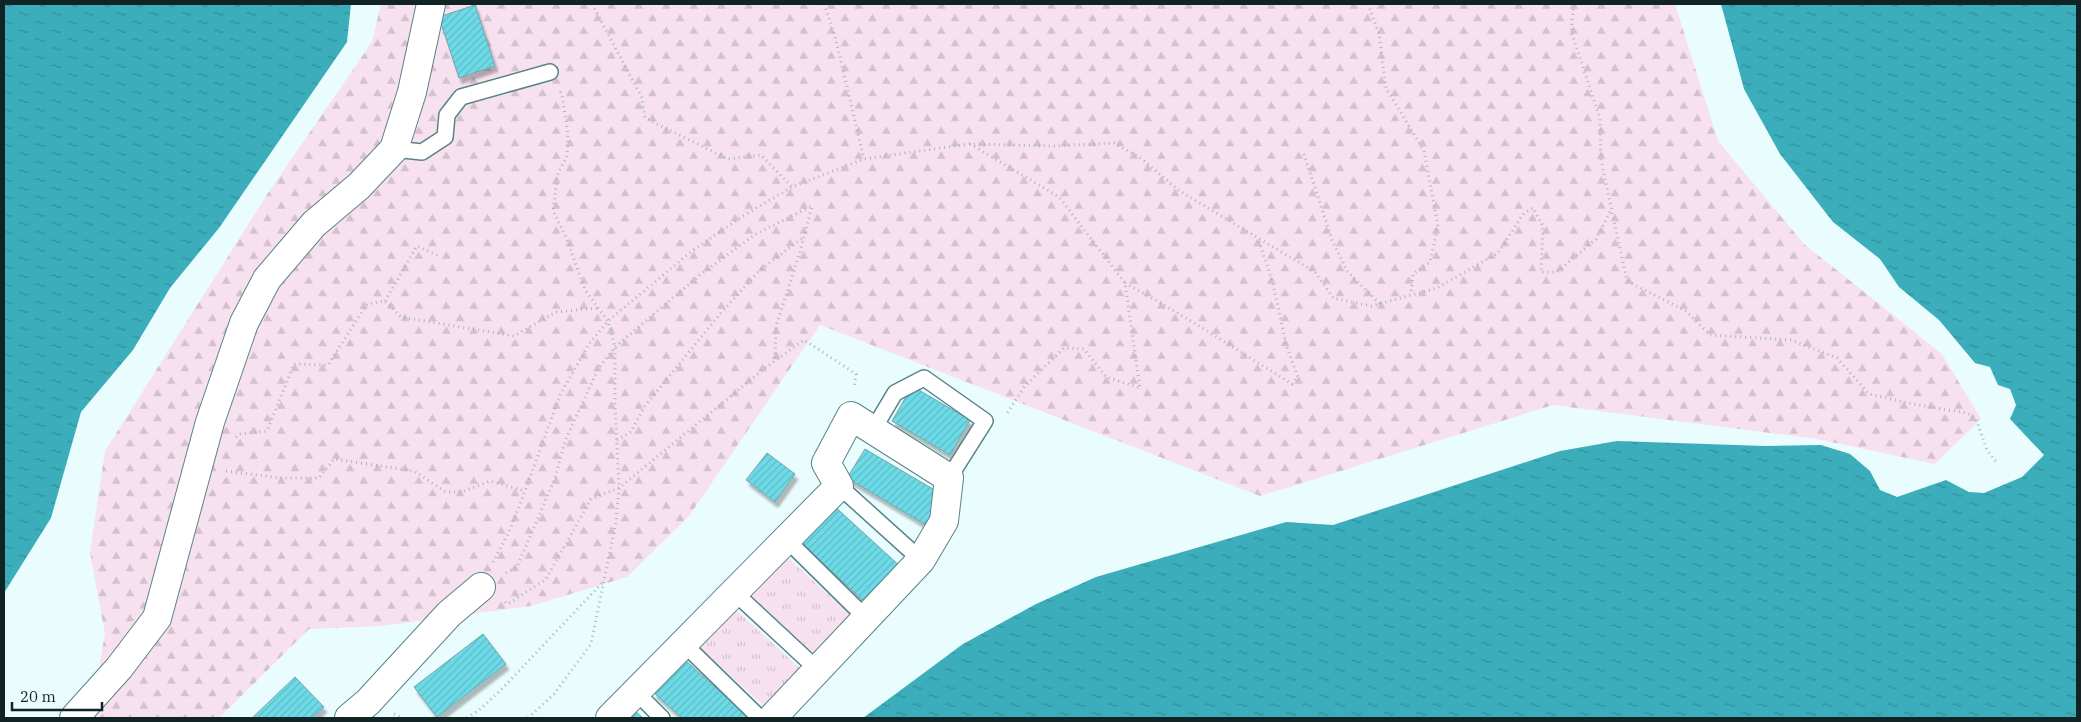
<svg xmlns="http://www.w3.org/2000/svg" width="2081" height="722" font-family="'IBM Plex Serif',serif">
<defs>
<pattern id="grass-tufts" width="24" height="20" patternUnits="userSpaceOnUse" patternTransform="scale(1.25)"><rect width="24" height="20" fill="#f8e1ef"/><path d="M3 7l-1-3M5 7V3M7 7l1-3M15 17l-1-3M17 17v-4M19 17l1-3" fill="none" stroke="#d4c1cd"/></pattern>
<pattern id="forest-firs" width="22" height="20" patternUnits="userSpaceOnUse" patternTransform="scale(1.25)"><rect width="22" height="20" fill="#f8e1ef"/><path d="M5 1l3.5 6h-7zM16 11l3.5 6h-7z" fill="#d4c1cd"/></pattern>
<pattern id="water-ripples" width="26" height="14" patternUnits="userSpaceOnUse" patternTransform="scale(1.25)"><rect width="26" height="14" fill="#3caebb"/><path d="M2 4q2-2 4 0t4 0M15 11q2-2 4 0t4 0" fill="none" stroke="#318d98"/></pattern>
<pattern id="building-hatch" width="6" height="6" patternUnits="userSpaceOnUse" patternTransform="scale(1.25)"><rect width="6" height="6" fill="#6ddae7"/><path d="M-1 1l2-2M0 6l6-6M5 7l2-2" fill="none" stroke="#5dbbc6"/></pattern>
<filter id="shadow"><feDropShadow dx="3" dy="5.5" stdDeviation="1" flood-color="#0004"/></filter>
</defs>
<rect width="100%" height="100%" fill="#e9fcfe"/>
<path fill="url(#grass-tufts)" d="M785,555l68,62 -36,39 -68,-61z
M735,609l66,60 -35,39 -67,-61z"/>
<path fill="url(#forest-firs)" d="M381,4h1294l43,137 86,103 138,110 39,65 -46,45 -118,-25 -264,-34 -293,91 -440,-171 -131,191 -62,61 -96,29 -150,20 -72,3 -90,89h-129l15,-84 -15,-82 15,-101 163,-258 104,-151z"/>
<path fill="url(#water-ripples)" d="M4,4h347l-4,38 -128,186 -49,60 -37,62 -52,62 -30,106 -47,75z
M1721,4h356v714h-1214l100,-74 73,-40 60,-27 190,-55 47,3 227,-74 57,-10 148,5 56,-1 29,9 20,17 10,19 17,7 49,-17 23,12 15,1 38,-16 22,-22 -34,-36 6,-14 -6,-16 -12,-4 -8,-18 -15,-4 -36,-43 -40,-33 -19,-28 -47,-37 -53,-68 -36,-65z"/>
<path fill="url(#building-hatch)" stroke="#76a3a9" filter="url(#shadow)" d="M475,5l20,61 -36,12 -20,-61z
M912,386l58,34 -20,35 -58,-34z
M865,449l78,46 -17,30 -79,-47z
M767,453l28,21 -20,28 -29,-22z
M832,504l70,64 -34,37 -70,-65z
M483,634l23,30 -69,53 -23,-30z
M683,658l66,60h-67l-29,-26z
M295,677l29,30 -12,11h-60z
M634,710l9,8h-16z"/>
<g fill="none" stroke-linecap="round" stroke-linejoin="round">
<g stroke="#588489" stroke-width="18">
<path id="service" d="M394,149l28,3 23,-15 2,-22 14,-18 89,-25
M873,430l22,-37 29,-15 61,43 -36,57
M839,486l82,74
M786,539l80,79
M734,592l84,78
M684,644l76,74
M636,692l26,26"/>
</g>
<g stroke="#588489" stroke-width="30">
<path id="minor" d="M74,718l45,-50 38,-50 53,-196 34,-99 23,-44 47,-55 45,-38 35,-37 18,-57 19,-88
M349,718l19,-16 81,-88 32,-27
M610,718l229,-232 -13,-23 25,-47 98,62 -5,43 -23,39 -149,158"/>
</g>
<path stroke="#a5b8ba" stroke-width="3" stroke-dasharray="1 4" stroke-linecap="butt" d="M592,4l50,94 3,20 83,41 33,-4 31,32
M824,4l11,32 29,123
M1368,4l11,30 7,54 38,63 14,75 -8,36 -17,12 -2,20
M1574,4l-3,27 29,88 1,41 26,121 59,30 24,24 81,5 46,18 32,36 44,10 54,9 9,6 11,31 10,13
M970,144l89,53 66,86 15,105 -34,-11 -22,-28 -20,-1 -39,38 -19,29
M1304,154l28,86 15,31 33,33
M1125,283c57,31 112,67 167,101l6,-7 -11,-29 -14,-64 -15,-46
M385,301l32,-55 22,10
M236,437l3,-3 28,-3 27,-67 34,1 39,-61 18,-3 16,16 113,19 42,-24 42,-4
M617,440l14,-8 13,-25 76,-93 40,-44 44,-33
M226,471l54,7h39l15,-19 80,12 32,21h16l28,-11 35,10
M493,562l16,-30 16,-41 35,-96 29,-51 19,-23 84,-70 51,-35 49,-29 72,-28 105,-15 85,2 60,-3 28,16 36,31 137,82 18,26 38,8 66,-18 61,-35 26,-40 9,-5 10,18 -2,46h16l39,-33 16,-31
M506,573l11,-6 38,-89 10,-37 33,-72 17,-22 86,-73 55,-40 56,-28 -12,46 -24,74 -1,35
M505,602l3,2 38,-25 45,-80 28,-11 146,-120 39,-28 52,34 -2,14
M394,714l9,4
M467,718l11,-7 22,-20 102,-108
M528,718l26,-24 37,-50 25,-122 3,-34 -4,-82v-59l-7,-26 -23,-31 -19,-53 -13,-26 5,-38 9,-17 1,-22 -6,-39 -2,-4"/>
<use href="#service" stroke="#fff" stroke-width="15"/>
<use href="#minor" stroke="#fff" stroke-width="28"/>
</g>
<rect width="2081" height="722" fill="none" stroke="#102325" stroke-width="10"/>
<path d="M12 702v8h90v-8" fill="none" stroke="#102325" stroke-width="2.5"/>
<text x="20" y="702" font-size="15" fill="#102325" stroke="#e9fcfe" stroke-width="4" paint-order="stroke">20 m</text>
</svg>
